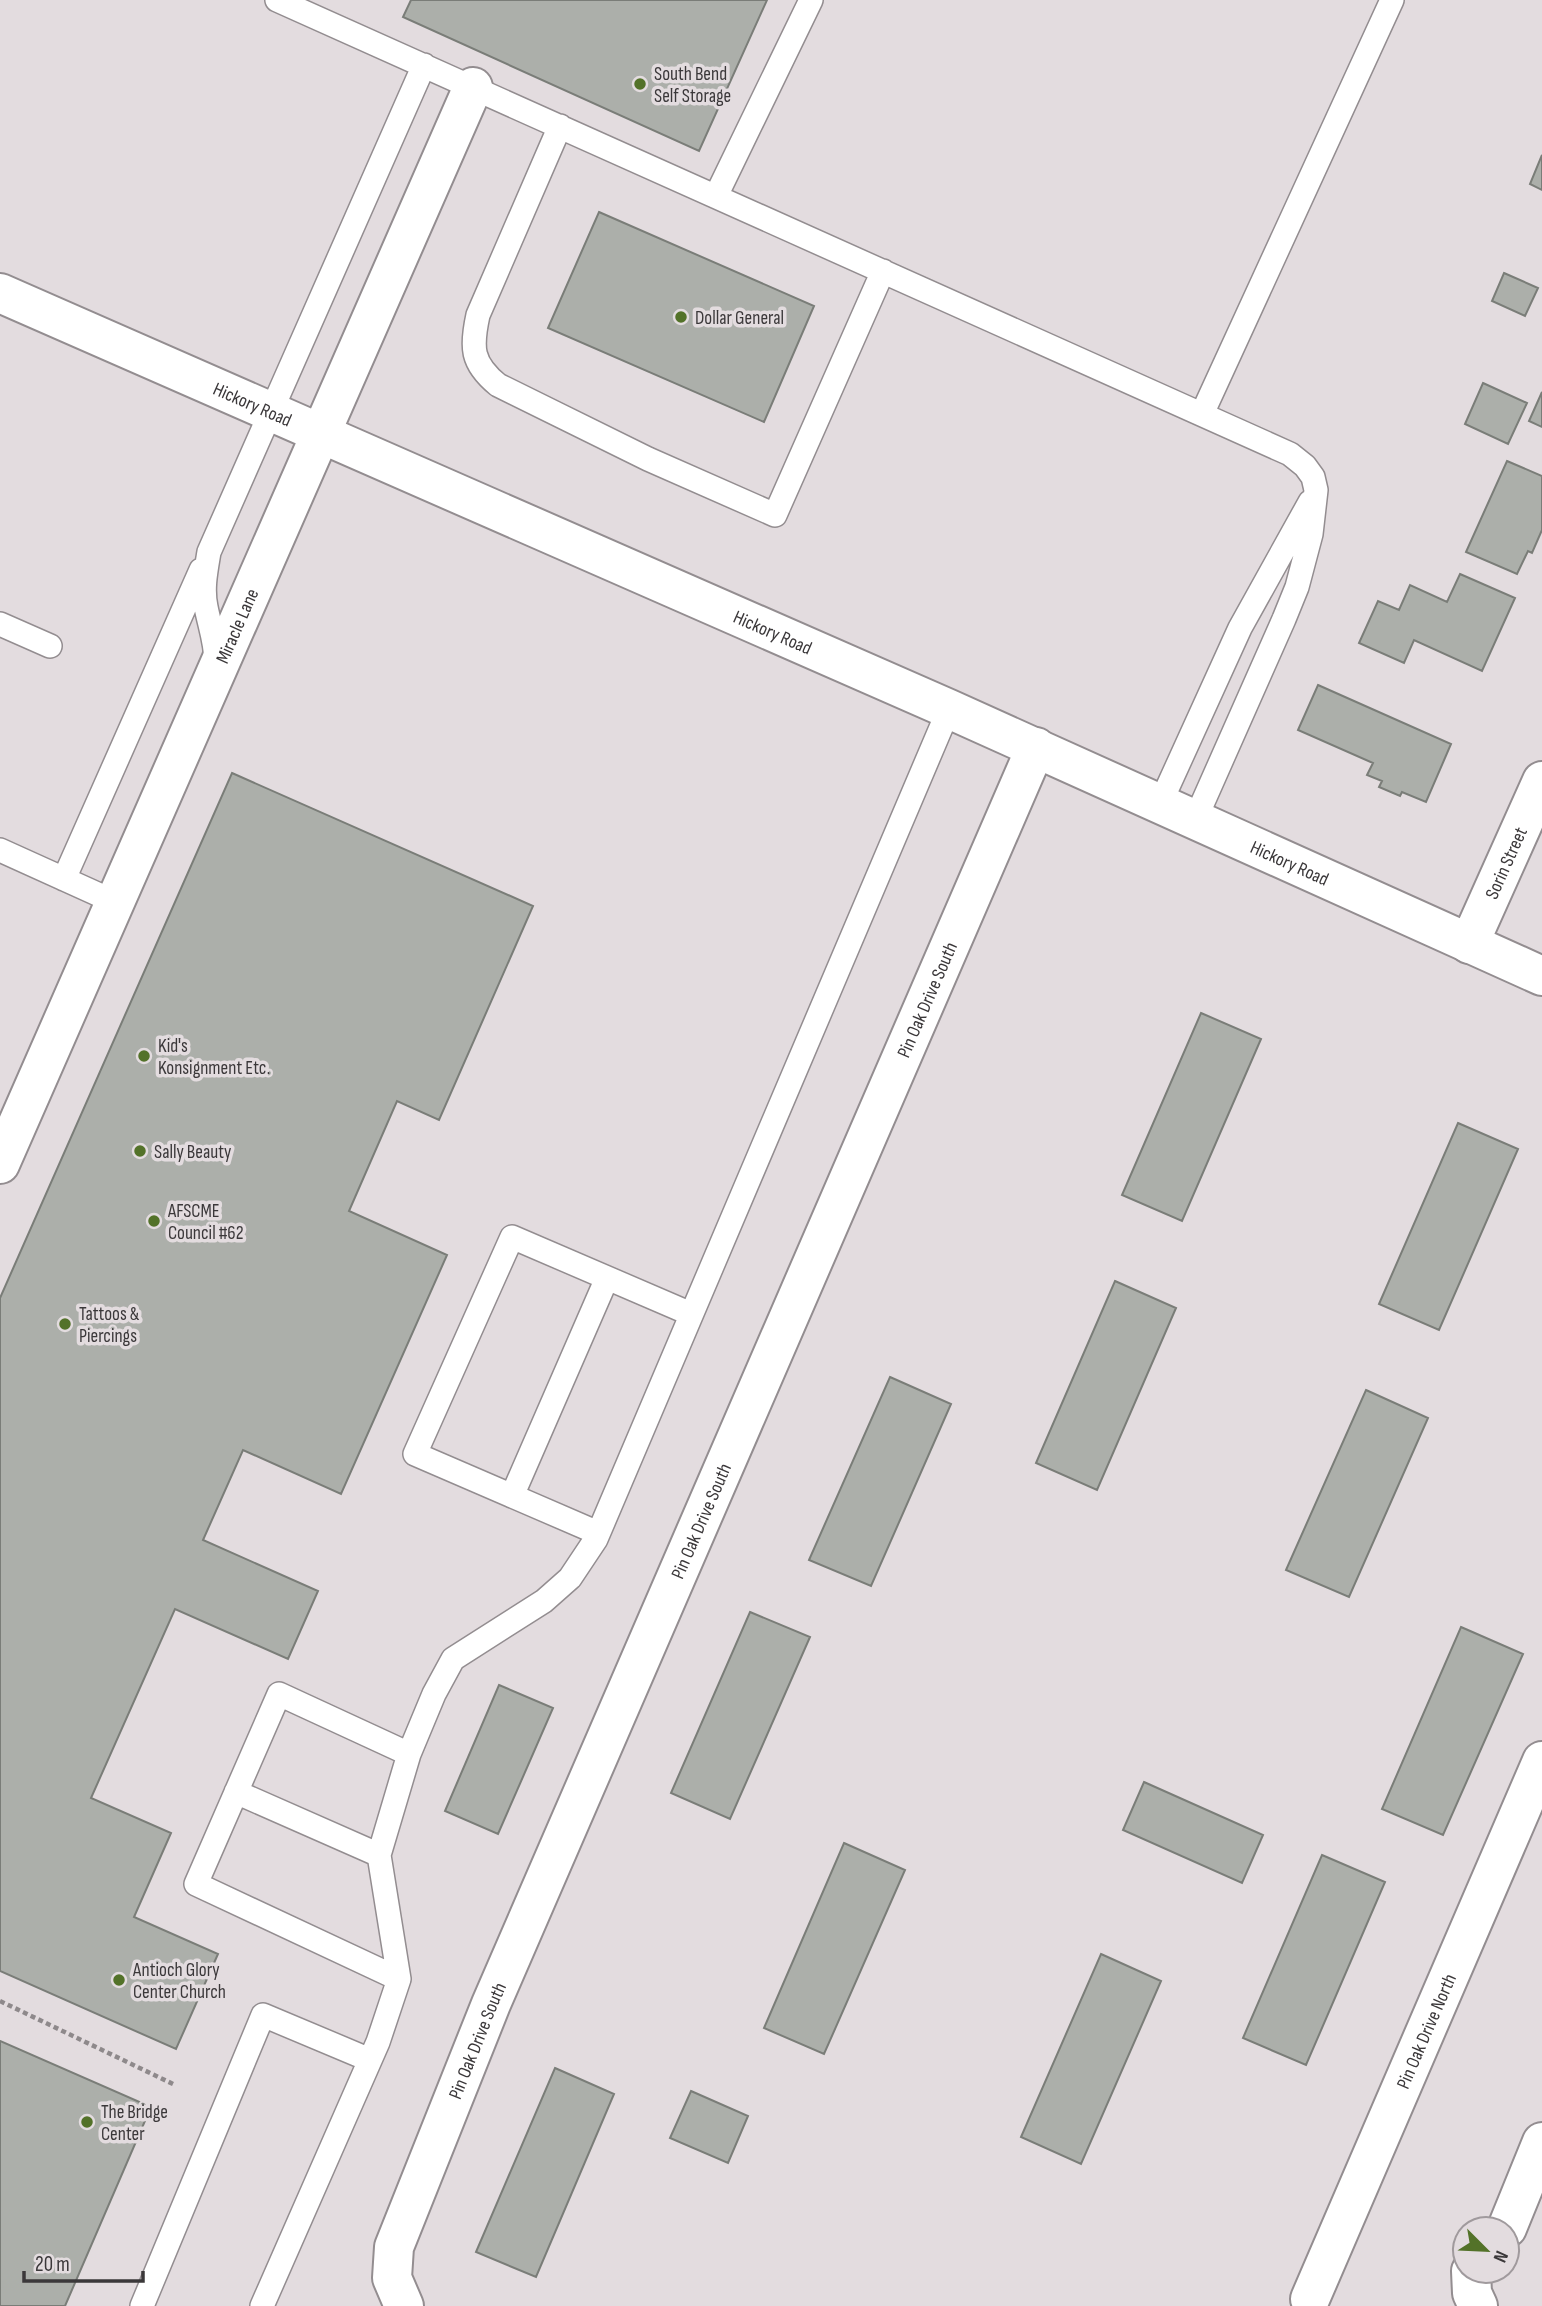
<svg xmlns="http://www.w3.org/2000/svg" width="1542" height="2306" font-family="'Sofia Sans Condensed',sans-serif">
<rect width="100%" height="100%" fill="#e3dcdf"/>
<path fill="#acafaa" stroke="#7a7d78" stroke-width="2" d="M411,0h356l-68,151 -296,-134z
M1542,155v35l-12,-6z
M599,212l215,94 -50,116 -216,-94z
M1504,273l34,15 -13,28 -33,-15z
M1483,383l44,20 -19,41 -43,-20z
M1542,392v35l-13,-6z
M1507,461l35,15v54l-10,23 -4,-2 -11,23 -51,-22z
M1460,574l55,24 -33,73 -68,-31 -10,23 -45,-20 19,-42 21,9 11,-25 37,17z
M1318,685l133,59 -25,58 -24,-10 -2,4 -21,-9 3,-6 -15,-6 6,-12 -75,-33z
M232,773l301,133 -94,214 -42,-19 -48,110 98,44 -106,239 -98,-44 -40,90 115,51 -30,68 -113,-50 -84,189 80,35 -37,84 84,37 -42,95 -176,-78v-673z
M1201,1013l60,26 -79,182 -60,-26z
M1458,1123l60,26 -79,181 -60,-26z
M1115,1281l61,27 -79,182 -61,-27z
M890,1377l61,27 -80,182 -62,-26z
M1366,1390l62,28 -79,179 -63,-27z
M750,1612l60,25 -80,182 -59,-26z
M1461,1627l62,27 -80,181 -61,-26z
M499,1685l54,23 -55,126 -53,-23z
M1144,1782l119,53 -21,48 -119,-53z
M844,1843l61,27 -81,184 -60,-26z
M1322,1855l63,27 -79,183 -63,-27z
M1101,1954l60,27 -80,183 -60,-27z
M0,2041l151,66 -86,199h-65z
M555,2068l59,26 -78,183 -60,-25z
M691,2091l57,25 -20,47 -58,-25z"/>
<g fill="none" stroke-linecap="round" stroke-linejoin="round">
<g stroke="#938d90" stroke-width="26">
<path id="service" d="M277,0l1013,454 15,12 8,11 3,13 -5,44 -14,53 -13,32 -89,201
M560,126l-82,189c-7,32 -7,48 20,70l150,74 127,56 108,-244
M716,196l95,-196
M1202,414l190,-414
M0,624l50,22
M216,662c0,-19 -6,-35 -10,-55 -4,-18 0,-37 3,-55l215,-487
M1160,804l80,-176 70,-126
M0,850l115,52
M64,879l137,-309
M512,1496l95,-218
M598,1533l-183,-79 97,-217 179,77
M236,1792l143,63
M399,1979l-203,-95 83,-190 130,60
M142,2306l121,-291 107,45
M262,2306l116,-264 21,-63 -20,-124 30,-101 25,-60 19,-35 91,-58 26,-23 26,-39 353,-830"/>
</g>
<g stroke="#938d90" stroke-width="42">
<g id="minor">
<path id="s1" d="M1469,944l73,-163"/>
<path id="s2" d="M0,1164l473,-1077"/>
<path d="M1507,2228l35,-86"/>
<path d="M1471,2271l1,22 6,13"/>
<path id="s3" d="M1310,2299l232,-538"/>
<path id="s4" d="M404,2306l-12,-28 2,-31 97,-243 545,-1257"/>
</g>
</g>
<g stroke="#938d90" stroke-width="42">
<g id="tertiary">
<path id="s5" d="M0,293l949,416 593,267"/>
</g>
</g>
<path stroke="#8e898b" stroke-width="4.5" stroke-dasharray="5 3.5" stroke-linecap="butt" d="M0,2001l173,83"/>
<use href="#service" stroke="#fff" stroke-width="23"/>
<use href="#minor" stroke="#fff" stroke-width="38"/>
<use href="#tertiary" stroke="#fff" stroke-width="38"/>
</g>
<g fill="#537229" stroke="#e3dcdf" stroke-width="2.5">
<circle cx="640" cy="84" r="7"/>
<circle cx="681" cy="317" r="7"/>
<circle cx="144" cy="1056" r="7"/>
<circle cx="140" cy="1151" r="7"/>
<circle cx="154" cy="1221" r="7"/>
<circle cx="65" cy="1324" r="7"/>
<circle cx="119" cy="1980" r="7"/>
<circle cx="87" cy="2122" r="7"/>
</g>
<g text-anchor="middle" stroke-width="7" stroke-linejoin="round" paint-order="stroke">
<g font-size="19" fill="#3b383a" stroke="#e3dcdf" text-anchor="start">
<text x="654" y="80">South Bend<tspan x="654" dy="22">Self Storage</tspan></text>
<text x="695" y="324">Dollar General</text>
<text x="158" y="1052">Kid's<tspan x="158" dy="22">Konsignment Etc.</tspan></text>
<text x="154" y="1158">Sally Beauty</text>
<text x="168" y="1217">AFSCME<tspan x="168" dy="22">Council #62</tspan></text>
<text x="79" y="1320">Tattoos &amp;<tspan x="79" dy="22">Piercings</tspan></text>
<text x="133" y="1976">Antioch Glory<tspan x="133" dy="22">Center Church</tspan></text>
<text x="101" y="2118">The Bridge<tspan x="101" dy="22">Center</tspan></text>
</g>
<g font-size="19" fill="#3b383a" stroke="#e3dcdf">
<text dy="7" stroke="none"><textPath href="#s5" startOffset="276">Hickory Road</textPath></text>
<text dy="7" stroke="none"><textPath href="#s2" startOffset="588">Miracle Lane</textPath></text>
<text dy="7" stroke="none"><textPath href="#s5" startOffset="844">Hickory Road</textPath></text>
<text dy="7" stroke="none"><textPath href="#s5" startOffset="1410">Hickory Road</textPath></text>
<text dy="7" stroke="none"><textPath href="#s1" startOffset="89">Sorin Street</textPath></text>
<text dy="7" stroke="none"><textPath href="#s4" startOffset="1418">Pin Oak Drive South</textPath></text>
<text dy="7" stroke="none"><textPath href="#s4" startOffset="850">Pin Oak Drive South</textPath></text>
<text dy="7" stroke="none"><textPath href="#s3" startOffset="292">Pin Oak Drive North</textPath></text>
<text dy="7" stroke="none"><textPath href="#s4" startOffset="284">Pin Oak Drive South</textPath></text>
</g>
</g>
<g transform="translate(1486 2250) rotate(114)"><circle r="33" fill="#e3dcdf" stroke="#a09a9d" stroke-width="2"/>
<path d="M0-5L12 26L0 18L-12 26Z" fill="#537229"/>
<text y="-10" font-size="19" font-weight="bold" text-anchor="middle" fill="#3b383a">N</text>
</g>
<path d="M24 2271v10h119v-10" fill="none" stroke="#3b383a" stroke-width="3.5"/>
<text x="35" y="2271" font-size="21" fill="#3b383a" stroke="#e3dcdf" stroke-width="5" paint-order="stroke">20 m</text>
</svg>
